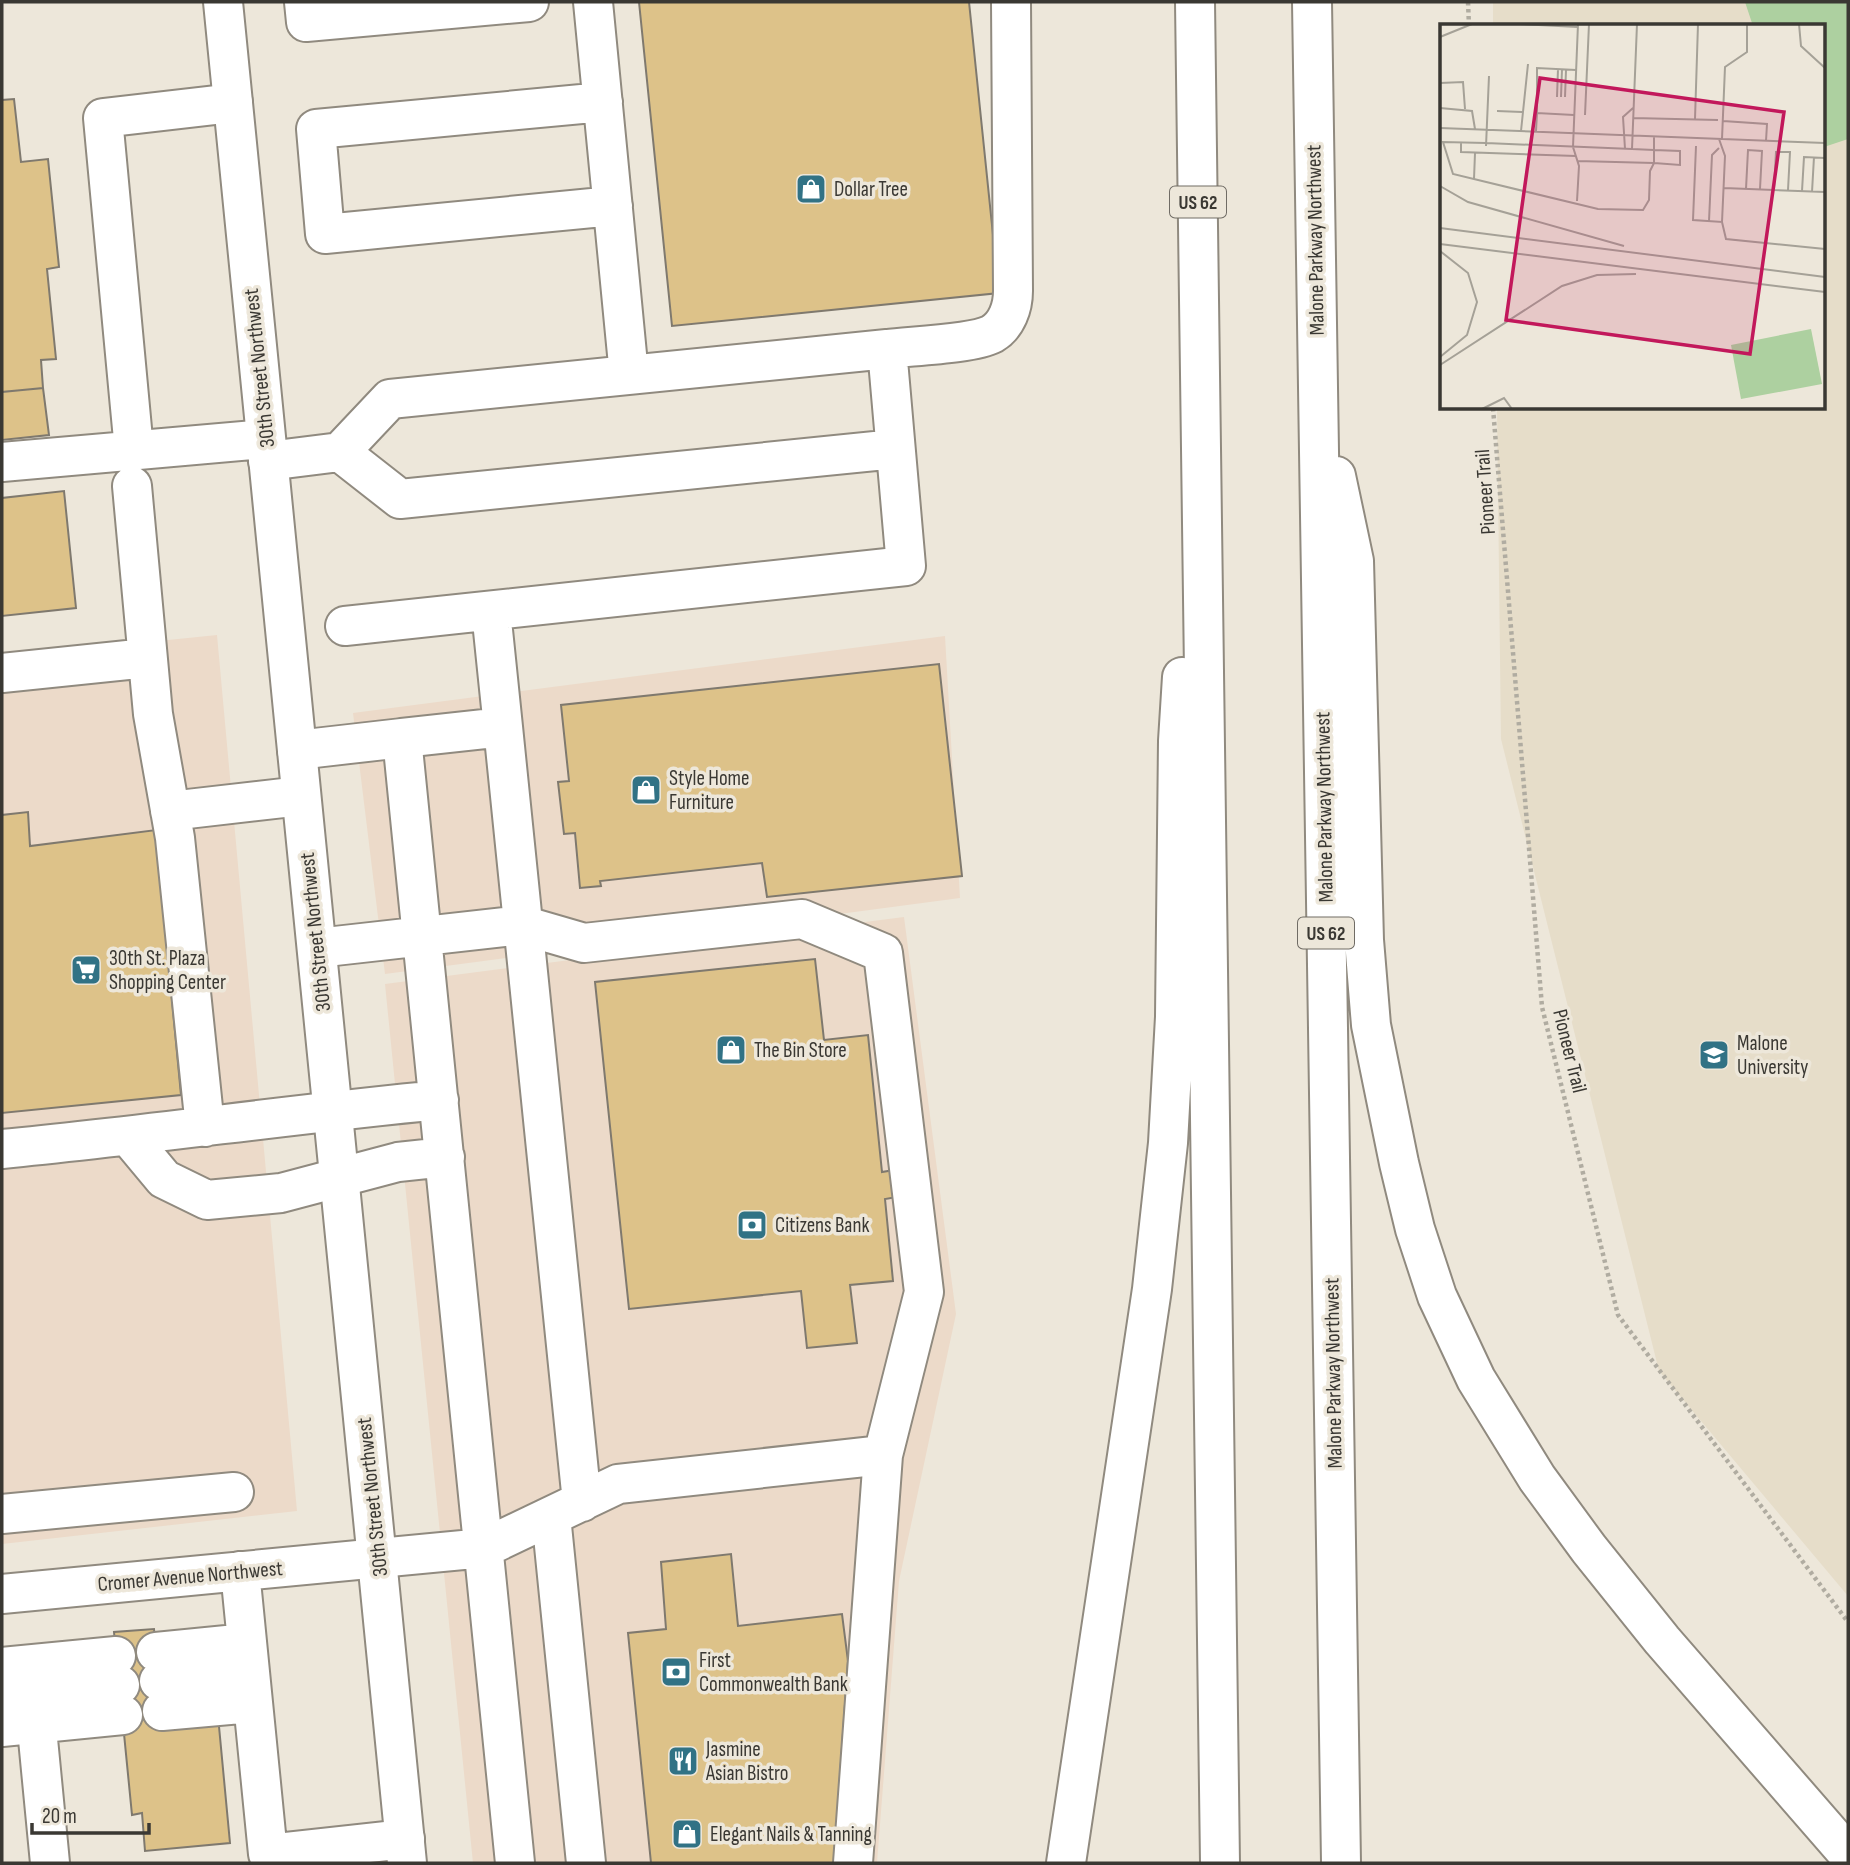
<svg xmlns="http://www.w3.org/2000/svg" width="1850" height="1865" font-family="'Sofia Sans Condensed',sans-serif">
<rect width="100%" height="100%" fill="#ede7da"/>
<path fill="#ecdac9" d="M217,635l80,876 -295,33v-887z
M945,636l15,262 -575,76 -32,-261z
M904,917l52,397 -57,267 -22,282h-404l-88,-879z"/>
<path fill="#e6ddc9" d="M1493,2h355v1594l-189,-225 -158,-632 -4,-331h327v-382h-331z"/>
<path fill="#add0a0" d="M1745,2h103v137l-24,8v-121h-71z"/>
<path fill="#ddc289" stroke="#7f796e" stroke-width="2" d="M639,2h330l30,291 -327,33z
M14,99l7,63 27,-3 11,108 -12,2 9,90 -15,1 2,28 -41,4v-292z
M43,388l6,47 -47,5v-48z
M64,491l12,117 -74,8v-118z
M939,664l23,212 -195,21 -5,-34 -162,18 1,5 -21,2 -5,-55 -11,1 -6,-52 11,-1 -8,-76z
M28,812l2,34 126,-16 25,265 -179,18v-298z
M815,959l9,81 44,-5 14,137 12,-2 3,27 -12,2 8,82 -43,4 7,58 -50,5 -6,-57 -172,18 -34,-327z
M731,1554l7,72 104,-12 6,47 -14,202h-183l-23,-230 38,-4 -5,-67z
M154,1629l8,82 56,5 12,127 -85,8 -3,-38 -10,2 -18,-183z"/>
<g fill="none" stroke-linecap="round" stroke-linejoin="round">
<g stroke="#908a7f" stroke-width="42">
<path id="minor" d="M304,2l2,20 223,-20
M593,2l36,373
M603,102l-287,27 9,105 288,-28
M887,349c23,-3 86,-5 105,-15 15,-9 21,-27 21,-43l-2,-289
M134,450l-31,-332 130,-15
M340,452l60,47 495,-50
M268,461l72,-9 50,-53 497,-50 19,217 -561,60
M2,462l263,-23
M132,486l21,228 22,124 30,289
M491,611l12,116
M2,673l145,-15
M297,750l105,-12
M170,811l131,-15
M317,948l205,-23 62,18 218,-24 81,34 41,339 -41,163 -30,408
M129,1137l35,42 43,21 74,-7 117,-31 47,-5
M2,1149c146,-14 291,-35 437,-49
M2,1514l232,-22
M551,1516l35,347
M240,1571l28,283 137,-15
M2,1594l482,-46 134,-64 265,-29
M156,1652l91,-9
M2,1667l114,-11
M159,1681l90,-8
M2,1697l118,-12
M162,1711l90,-8
M2,1727l121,-12
M38,1739l12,124
M515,1863l-113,-1125 101,-11 79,775"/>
</g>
<g stroke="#908a7f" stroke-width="42">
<path id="major" d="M223,2l184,1861"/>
</g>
<g stroke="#908a7f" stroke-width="42">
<path id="highway" d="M1195,2l25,1861
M1312,2l29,1861
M1336,476l18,85 10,379 7,85 28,138 16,66 22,67 39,83 61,99 52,71 73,91 186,214
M1066,1863l86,-574 16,-146 7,-126 3,-276 4,-64"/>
</g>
<path stroke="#b0aca1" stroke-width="4.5" stroke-dasharray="3.5 3.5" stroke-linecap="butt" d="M1468,2l1,24
M1493,408l49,599 76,308 230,307"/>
<use href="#minor" stroke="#fff" stroke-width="38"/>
<use href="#major" stroke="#fff" stroke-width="38"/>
<use href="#highway" stroke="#fff" stroke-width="38"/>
</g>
<defs>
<g id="shop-square" transform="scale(1.575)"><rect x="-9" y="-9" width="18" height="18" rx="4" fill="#317285" stroke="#ede7da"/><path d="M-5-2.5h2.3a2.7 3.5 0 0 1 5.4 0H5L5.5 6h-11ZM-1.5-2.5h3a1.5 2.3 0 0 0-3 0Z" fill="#fff"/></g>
<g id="supermarket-square" transform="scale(1.575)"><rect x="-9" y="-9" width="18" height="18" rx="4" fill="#317285" stroke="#ede7da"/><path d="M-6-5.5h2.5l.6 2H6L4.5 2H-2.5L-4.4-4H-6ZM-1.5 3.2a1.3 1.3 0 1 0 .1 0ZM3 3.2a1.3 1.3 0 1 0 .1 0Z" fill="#fff"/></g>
<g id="university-square" transform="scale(1.575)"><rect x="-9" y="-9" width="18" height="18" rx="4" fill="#317285" stroke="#ede7da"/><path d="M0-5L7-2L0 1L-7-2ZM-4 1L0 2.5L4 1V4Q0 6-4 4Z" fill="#fff"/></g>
<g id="bank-square" transform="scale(1.575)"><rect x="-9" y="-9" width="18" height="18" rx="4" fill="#317285" stroke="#ede7da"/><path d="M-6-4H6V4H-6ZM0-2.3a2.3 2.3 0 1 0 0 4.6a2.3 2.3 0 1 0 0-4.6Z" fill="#fff"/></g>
<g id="restaurant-square" transform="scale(1.575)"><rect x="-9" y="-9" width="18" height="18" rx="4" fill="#317285" stroke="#ede7da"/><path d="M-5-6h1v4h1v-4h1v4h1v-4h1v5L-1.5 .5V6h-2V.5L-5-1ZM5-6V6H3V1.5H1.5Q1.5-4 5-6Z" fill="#fff"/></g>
</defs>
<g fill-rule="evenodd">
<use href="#shop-square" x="811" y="189"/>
<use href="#shop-square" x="646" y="790"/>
<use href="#supermarket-square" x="86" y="970"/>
<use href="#shop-square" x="731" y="1050"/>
<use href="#university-square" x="1714" y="1055"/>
<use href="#bank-square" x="752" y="1225"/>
<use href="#bank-square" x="676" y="1672"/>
<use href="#restaurant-square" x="683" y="1761"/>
<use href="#shop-square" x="687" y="1834"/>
</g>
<g text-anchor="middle" stroke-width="7" stroke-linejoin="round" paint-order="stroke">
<g fill="#ede7da" stroke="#706c65" stroke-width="2">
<rect x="1170" y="186.5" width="56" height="31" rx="5"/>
<rect x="1298" y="917.5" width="56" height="31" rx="5"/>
</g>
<g font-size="19" font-weight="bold" fill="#3a3833">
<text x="1198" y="209">US 62</text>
<text x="1326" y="940">US 62</text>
</g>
<g font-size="21" fill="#3a3833" stroke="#ede7da" text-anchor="start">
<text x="834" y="196">Dollar Tree</text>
<text x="669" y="785">Style Home<tspan x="669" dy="24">Furniture</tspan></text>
<text x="109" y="965">30th St. Plaza<tspan x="109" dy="24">Shopping Center</tspan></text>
<text x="1737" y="1050">Malone<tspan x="1737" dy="24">University</tspan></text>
<text x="754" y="1057">The Bin Store</text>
<text x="775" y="1232">Citizens Bank</text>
<text x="699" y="1667">First<tspan x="699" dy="24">Commonwealth Bank</tspan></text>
<text x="706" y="1756">Jasmine<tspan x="706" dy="24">Asian Bistro</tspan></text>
<text x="710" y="1841">Elegant Nails &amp; Tanning</text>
</g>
<g font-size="21" fill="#3a3833" stroke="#ede7da">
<text transform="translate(1315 240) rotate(-91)" y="7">Malone Parkway Northwest</text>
<text transform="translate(259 368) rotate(-96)" y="7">30th Street Northwest</text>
<text transform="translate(1485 492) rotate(-94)" y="7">Pioneer Trail</text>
<text transform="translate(1324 807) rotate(-91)" y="7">Malone Parkway Northwest</text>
<text transform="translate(315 932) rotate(-96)" y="7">30th Street Northwest</text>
<text transform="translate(1570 1051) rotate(76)" y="7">Pioneer Trail</text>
<text transform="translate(1333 1373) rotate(-91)" y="7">Malone Parkway Northwest</text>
<text transform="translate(372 1497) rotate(-96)" y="7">30th Street Northwest</text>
<text transform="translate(190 1576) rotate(-5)" y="7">Cromer Avenue Northwest</text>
</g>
</g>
<g transform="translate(1440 24)">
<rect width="385" height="385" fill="#ede7da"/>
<path d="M371,305l11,55 -81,15 -10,-54z" fill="#add0a0"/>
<path fill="none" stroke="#a5a197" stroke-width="2" d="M80,0l58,3M359,0l2,22 24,22M0,13l32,-13M0,59l23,-1 2,27M117,73l1,-28M121,73l1,-28M125,73l1,-27M0,84l32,3 3,18M57,87l25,1M97,89v-45l39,2M145,91l4,-91M193,94l85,2M255,95l3,-95M283,97l44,3 -1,17M0,104l385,15M81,107l7,-67M96,107l1,-18 37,2M282,115l3,-72 22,-15v-28M21,119v9l115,4M46,122l3,-70M256,122l-3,74 29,2 3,-66 -6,-17M185,125l-2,-32 10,-9M192,125l5,-125M137,137l77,2 26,2v-14l-26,-1 -22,-1 -146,-6 -43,-1 10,32 145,35 45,1 6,-10 1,-29 4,-8v-27M34,155l1,-26M0,162l28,16 156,44M284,164l101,4M306,165l2,-39 14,1 -2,38M334,166l2,-38h14l-2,38M362,167l2,-34 21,1M372,168l2,-35M137,177l2,-35 -6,-19 5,-123M269,197l3,-66 7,-7M282,198l4,17 99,10M0,204l385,49M0,220l385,48M0,227l28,22 9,29 -10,33 -27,22M0,341l122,-79 35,-11 39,-1M42,385l22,-11 8,11"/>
<path fill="#c2185b" fill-opacity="0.15" stroke="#c2185b" stroke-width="3.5" d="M100,54l244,34 -34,242 -244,-34z"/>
<rect width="385" height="385" fill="none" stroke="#3a3833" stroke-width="3.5"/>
</g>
<rect width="1850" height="1865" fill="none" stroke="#3a3833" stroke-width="7"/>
<path d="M32 1823v10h117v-10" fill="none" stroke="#3a3833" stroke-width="3.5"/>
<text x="42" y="1823" font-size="21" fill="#3a3833" stroke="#ede7da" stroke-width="5" paint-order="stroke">20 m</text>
</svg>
